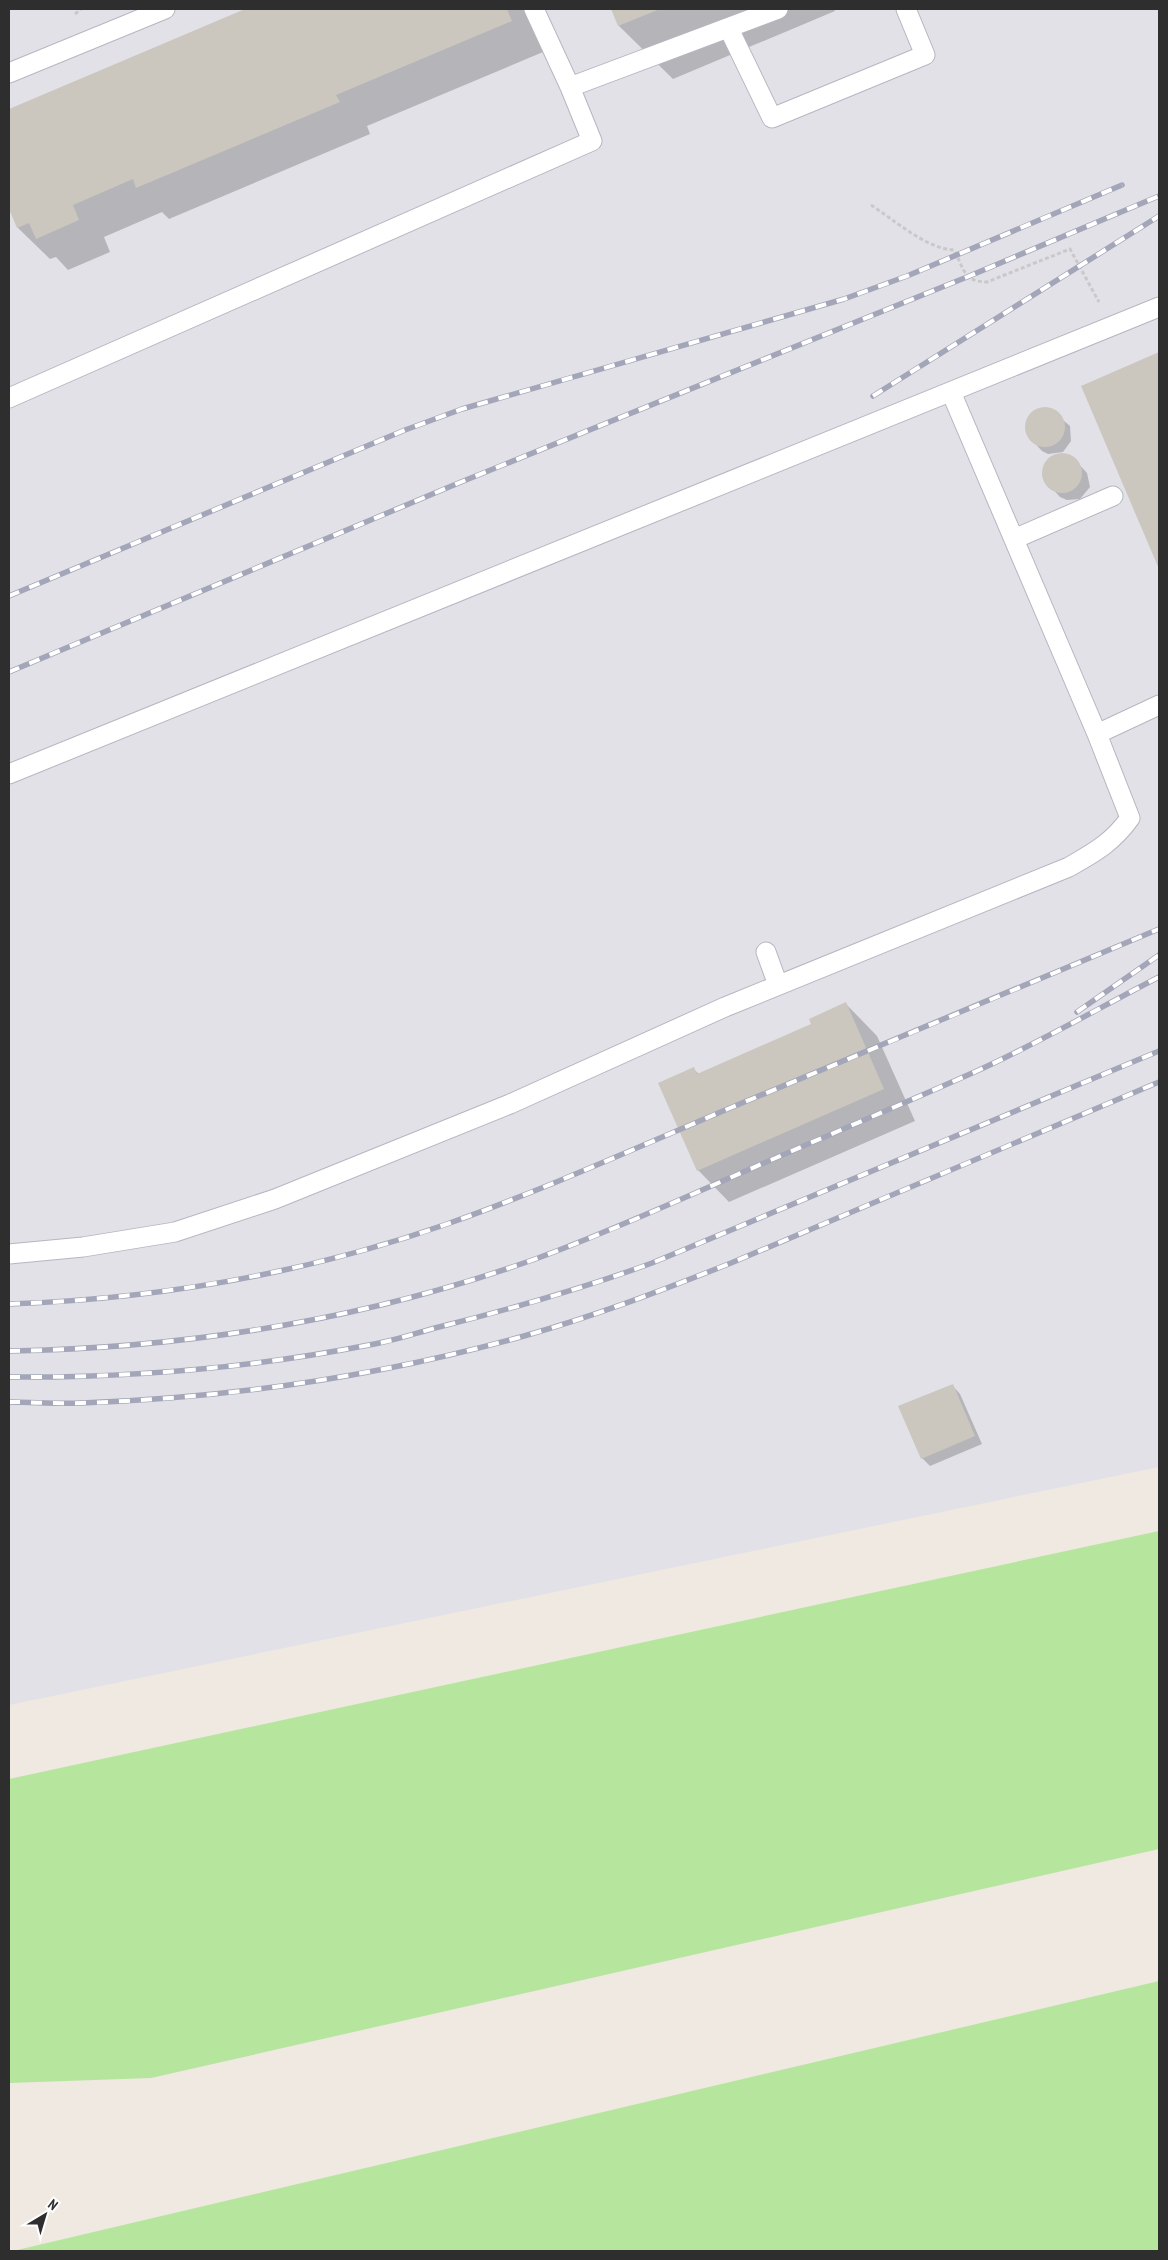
<svg xmlns="http://www.w3.org/2000/svg" width="1168" height="2260" font-family="'PT Sans Narrow',sans-serif">
<rect width="100%" height="100%" fill="#efe9e1"/>
<path fill="#e3e1e8" d="M9,9h1150v1458l-1150,238z"/>
<path fill="#b6e59e" d="M1159,1531v318l-1008,229 -142,5v-304z
M1159,1981v270h-1146z"/>
<path fill="#0003" d="M250,9h275l18,43 -176,74 3,8 -201,85 -7,-7 -58,25 6,15 -42,18 -12,-13 -6,2 -32,-31 -9,-22v-96z
M612,9h222l1,2 -162,68 -54,-53z
M1159,354v213l-76,-181z
M1050,409l20,17 1,15 -8,11 -15,2 -6,-3 -14,-15 -1,-14 8,-11z
M1060,455l14,4 13,14 3,14 -10,12 -13,1 -7,-3 -14,-15 -2,-13 9,-11z
M846,1004l31,32 38,85 -186,81 -31,-32 -5,-101 6,5 114,-49z
M952,1385l8,9 22,50 -52,22 -8,-8z"/>
<path fill="#cbc7bf" d="M245,9h262l5,12 -176,74 4,7 -204,86 -3,-9 -60,26 6,15 -43,19 -7,-16 -12,5 -8,-19v-100z
M611,9h49l-42,17z
M1159,352v217l-78,-183z
M1025 427a20 20 0 1 1 40 0a20 20 0 1 1-40 0Z
M1042 473a20 20 0 1 1 40 0a20 20 0 1 1-40 0Z
M846,1002l38,87 -187,82 -39,-88 36,-16 3,7 114,-50 -2,-5z
M953,1384l22,52 -54,23 -23,-53z"/>
<g fill="none" stroke-linecap="round" stroke-linejoin="round">
<g stroke="#b4b7c1" stroke-width="21">
<path id="service" d="M729,29l43,89 153,-63 -19,-46
M9,73l156,-64
M570,87l208,-78
M9,398l583,-257 -22,-54 -36,-78
M1014,539l99,-43
M1097,734l62,-29
M9,774l1150,-467
M766,952l12,33
M9,1254l74,-7 92,-15 100,-33 235,-95 215,-97 344,-140c26,-15 43,-24 61,-49l-33,-84 -146,-342"/>
</g>
<path stroke="#c9c9c9" stroke-width="3" stroke-dasharray="4 2.5" stroke-linecap="butt" d="M75,14l6,-5
M871,205c23,15 56,44 83,45 10,18 9,32 33,32l83,-33 29,53"/>
<use href="#service" stroke="#fff" stroke-width="19"/>
<g stroke="#a3a6b8" stroke-width="5.5">
<path id="rail" d="M873,396l286,-180
M9,596l396,-166 57,-21 382,-110 63,-23 215,-91
M9,672l452,-190 506,-205 192,-81
M1077,1012l82,-57
M9,1304c148,-5 298,-31 438,-80 96,-34 189,-76 283,-116 143,-59 286,-119 429,-179
M9,1351c180,-3 359,-32 529,-93 79,-29 156,-65 233,-98 69,-30 139,-59 208,-90 61,-28 120,-62 180,-93
M9,1377c121,1 241,-9 360,-32 24,-4 47,-12 70,-18 72,-18 142,-38 213,-64l507,-212
M9,1402c24,0 48,2 72,1 149,-5 299,-27 443,-67 71,-20 139,-46 207,-73l428,-181"/>
</g>
<use href="#rail" stroke="#fff" stroke-width="4" stroke-dasharray="11" stroke-linecap="butt"/>
</g>
<rect width="1168" height="2260" fill="none" stroke="#2e2e2e" stroke-width="20"/>
<g transform="translate(45 2215) rotate(38)" stroke="#ffffff" stroke-width="4" paint-order="stroke">
<path d="M0-4L9 19L0 12L-9 19Z" fill="#2e2e2e"/>
<text y="-8" font-size="14" font-weight="bold" text-anchor="middle" fill="#2e2e2e">N</text>
</g>
</svg>
